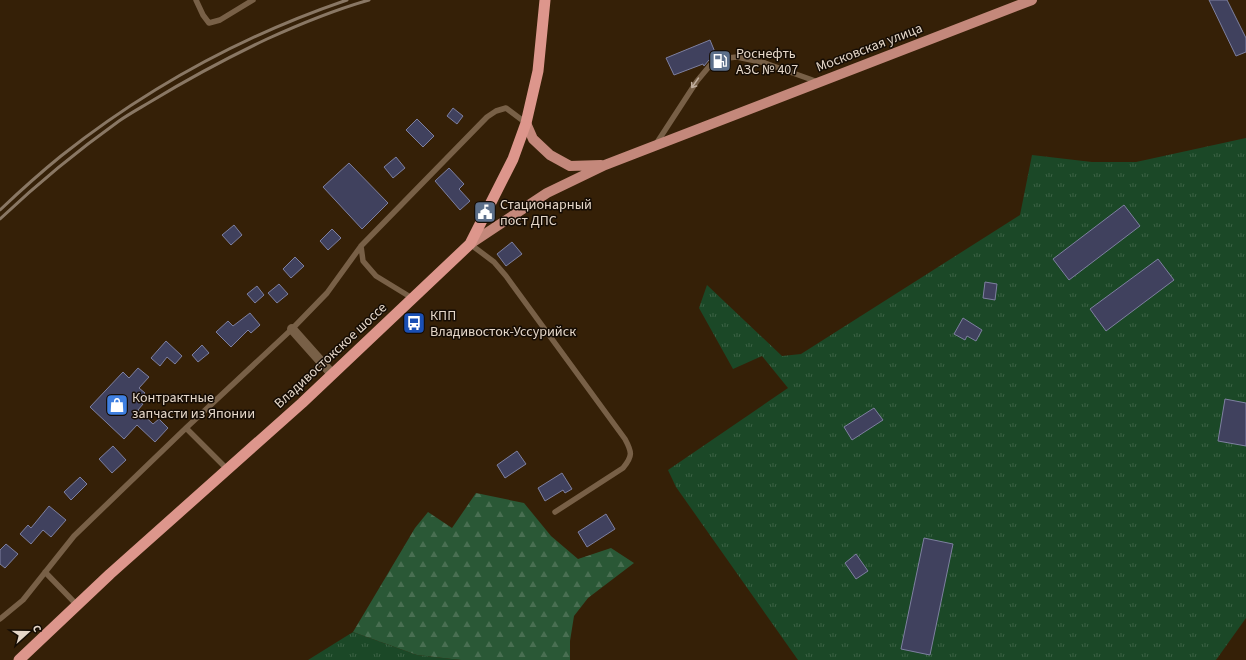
<svg xmlns="http://www.w3.org/2000/svg" width="1246" height="660" font-family="'Source Sans 3',sans-serif">
<defs>
<pattern id="grass-tufts" width="24" height="20" patternUnits="userSpaceOnUse"><rect width="24" height="20" fill="#1b4827"/><path d="M3 7l-1-3M5 7V3M7 7l1-3M15 17l-1-3M17 17v-4M19 17l1-3" fill="none" stroke="#3c6245"/></pattern>
<pattern id="forest-firs" width="22" height="20" patternUnits="userSpaceOnUse"><rect width="22" height="20" fill="#2a5836"/><path d="M5 1l3.5 6h-7zM16 11l3.5 6h-7z" fill="#496f52"/></pattern>
</defs>
<rect width="100%" height="100%" fill="#352007"/>
<path fill="url(#grass-tufts)" d="M1246,138v480l-30,42h-418l-122,-173 -8,-17 120,-82 -26,-32 -29,13 -34,-61 8,-23 75,71 19,-2 219,-139 12,-60 60,7h44z
M353,632l64,23 44,5h-153z"/>
<path fill="url(#forest-firs)" d="M476,493l48,10 27,33 27,23 33,-11 23,15 -46,35 -14,18 -4,25v19h-109l-44,-5 -64,-23 62,-104 13,-16 24,16z"/>
<path fill="#40415e" stroke="#7e80a0" d="M1209,0h18l19,38v14l-10,4z
M710,40l7,17 -8,3 -5,6 -1,-2 -29,11 -8,-17z
M453,108l10,8 -6,8 -10,-8z
M417,119l17,17 -11,11 -17,-17z
M396,157l9,11 -12,10 -9,-11z
M349,163l39,40 -26,26 -39,-42z
M449,168l15,16 -5,5 11,12 -10,9 -25,-29z
M1124,205l16,21 -71,54 -16,-21z
M234,225l8,10 -11,10 -9,-10z
M332,229l9,9 -13,12 -8,-9z
M512,242l10,12 -16,12 -9,-12z
M295,257l9,9 -13,12 -8,-9z
M1158,259l16,21 -68,51 -16,-22z
M985,282l12,2 -2,16 -12,-2z
M279,284l9,10 -11,9 -9,-10z
M257,286l7,9 -9,8 -8,-9z
M250,313l10,12 -9,8 -3,-3 -17,17 -15,-15 12,-11 5,5z
M963,318l19,12 -6,11 -9,-5 -2,4 -11,-6z
M166,341l16,15 -7,8 -8,-7 -7,9 -9,-8z
M202,345l7,8 -11,9 -6,-7z
M138,368l11,9 -10,11 6,5 -7,7 5,4 -5,6 15,14 6,-5 9,9 -13,14 -18,-17 -13,14 -34,-32 33,-35 6,6z
M1225,399l21,4v43l-28,-5z
M874,408l9,12 -31,20 -8,-13z
M113,446l13,14 -14,13 -13,-14z
M517,451l9,13 -21,14 -8,-13z
M562,473l10,16 -7,4 -2,-3 -18,11 -7,-13z
M80,477l7,7 -16,16 -7,-8z
M49,506l17,14 -15,17 -8,-7 -12,14 -11,-10 8,-9 3,3z
M606,514l9,15 -28,18 -9,-15z
M924,538l29,6 -23,111 -29,-6z
M6,544l12,10 -13,14 -5,-4v-14z
M856,554l12,17 -12,8 -11,-16z"/>
<g fill="none" stroke-linecap="round" stroke-linejoin="round">
<path stroke="#786047" stroke-width="5.5" d="M196,0l7,15 6,8 11,-3 33,-20
M656,144l41,-63 15,-18 15,-5 10,-1 28,6 53,19
M470,244l24,18 12,14 119,163c7,13 8,17 -2,29l-68,44
M361,246l2,15 13,15 36,22
M186,428l41,41
M45,572l32,33
M0,619l23,-19 51,-64 112,-108 106,-99 35,-36 34,-47 126,-129 9,-6 10,-3 20,15"/>
<path stroke="#786047" stroke-width="10" d="M292,329l40,45"/>
<path stroke="#c4887b" stroke-width="10" d="M526,123l7,16 17,16 20,11 31,-1
M470,244l77,-51 58,-28 427,-165"/>
<path stroke="#dd968c" stroke-width="11" d="M19,660l91,-86 192,-171 168,-159 43,-85 13,-36 12,-52 7,-71"/>
<path stroke="#897764" stroke-width="3" d="M0,210c20,-19 40,-37 61,-54 86,-68 183,-121 286,-156
M0,219c37,-35 77,-68 119,-98 10,-7 21,-13 31,-19 38,-23 77,-44 117,-63 33,-15 67,-29 102,-39"/>
</g>
<defs><path id="oneway-shaft" d="M-6 0H5M1.5-3L5.5 0L1.5 3" fill="none" stroke-width="1.6" stroke-linecap="round" stroke-linejoin="round"/></defs>
<use stroke="#bfad9c" href="#oneway-shaft" transform="translate(695 83) rotate(125)"/>
<defs>
<g id="fuel-square" transform="scale(1.15)"><rect x="-9" y="-9" width="18" height="18" rx="4" fill="#5c6f8a" stroke="#150c04"/><path d="M-5.5-6h7V0h2V4h1.3V-2.5L3-4.5l.8-.8L6-3V5H2.5V1h-1V6h-7ZM-4.2-4.7v3.2H.2V-4.7Z" fill="#fff"/></g>
<g id="civic-square" transform="scale(1.15)"><rect x="-9" y="-9" width="18" height="18" rx="4" fill="#5c6f8a" stroke="#150c04"/><path d="M-.6-6.5H3V-4.5H.6V-3L4-1V1h2V6H-6V1h2V-1L-.6-3ZM-1.2 2.5V6h2.4V2.5Z" fill="#fff"/></g>
<g id="bus-square" transform="scale(1.15)"><rect x="-9" y="-9" width="18" height="18" rx="4" fill="#1a4fb4" stroke="#150c04"/><path d="M-5-6H5V4H4V6H2V4H-2V6H-4V4H-5ZM-3.5-4V0h7V-4ZM-3.5 1.2v1.5H-2V1.2ZM2 1.2v1.5H3.5V1.2Z" fill="#fff"/></g>
<g id="shop-square" transform="scale(1.15)"><rect x="-9" y="-9" width="18" height="18" rx="4" fill="#3f7fe0" stroke="#150c04"/><path d="M-5-2.5h2.3a2.7 3.5 0 0 1 5.4 0H5L5.5 6h-11ZM-1.5-2.5h3a1.5 2.3 0 0 0-3 0Z" fill="#fff"/></g>
</defs>
<g fill-rule="evenodd">
<use href="#fuel-square" x="720" y="61"/>
<use href="#civic-square" x="485" y="212"/>
<use href="#bus-square" x="414" y="323"/>
<use href="#shop-square" x="117" y="405"/>
</g>
<g text-anchor="middle" stroke-width="3" stroke-linejoin="round" paint-order="stroke">
<g font-size="14" fill="#e5d7c9" stroke="#150c04">
<text transform="translate(869 47) rotate(-21)" y="5">Московская улица</text>
<text transform="translate(330 355) rotate(-43)" y="5">Владивостокское шоссе</text>
</g>
<g font-size="14" fill="#e5d7c9" stroke="#150c04" text-anchor="start">
<text x="736" y="58">Роснефть<tspan x="736" dy="16">АЗС № 407</tspan></text>
<text x="500" y="209">Стационарный<tspan x="500" dy="16">пост ДПС</tspan></text>
<text x="430" y="320">КПП<tspan x="430" dy="16">Владивосток-Уссурийск</tspan></text>
<text x="132" y="402">Контрактные<tspan x="132" dy="16">запчасти из Японии</tspan></text>
</g>
</g>
<g transform="translate(28 632) rotate(69)" stroke="#150c04" stroke-width="3" paint-order="stroke">
<path d="M0-3L7 15L0 10L-7 15Z" fill="#e5d7c9"/>
<text y="-6" font-size="11" font-weight="bold" text-anchor="middle" fill="#e5d7c9">С</text>
</g>
</svg>
